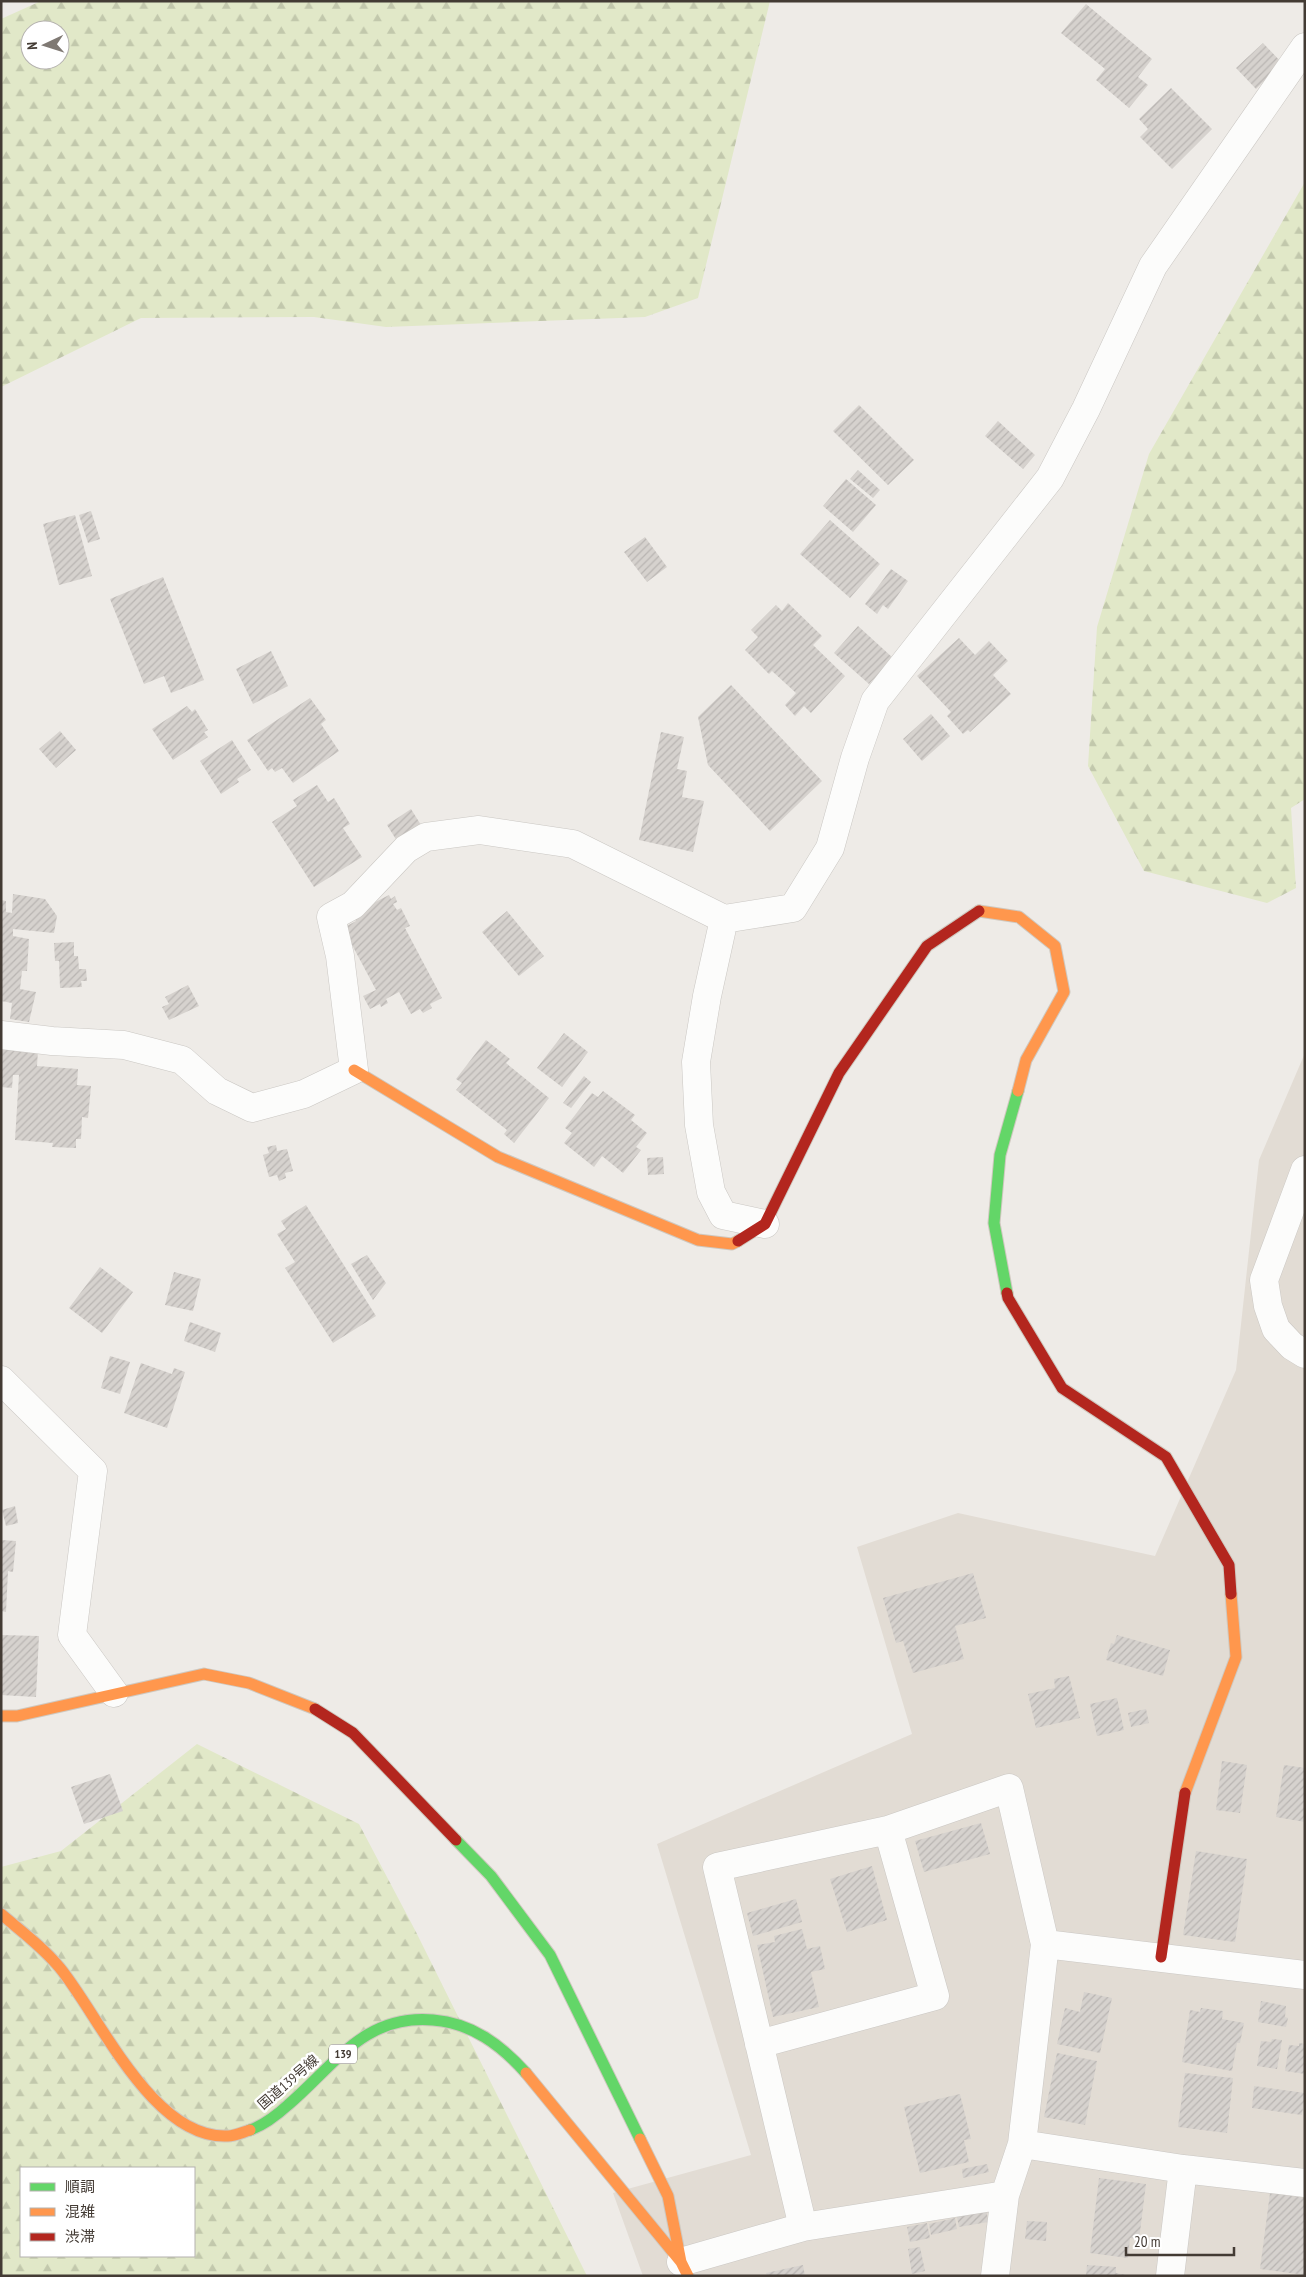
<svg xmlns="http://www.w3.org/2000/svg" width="1306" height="2277" font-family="'PT Sans Narrow','Noto Sans JP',sans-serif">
<defs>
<pattern id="forest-firs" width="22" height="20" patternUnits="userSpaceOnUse" patternTransform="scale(1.25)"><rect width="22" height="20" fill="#e1e8c8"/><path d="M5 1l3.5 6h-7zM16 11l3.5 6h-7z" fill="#c2c8ac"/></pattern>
<pattern id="building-hatch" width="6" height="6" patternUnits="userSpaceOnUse" patternTransform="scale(1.25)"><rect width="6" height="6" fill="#d6d2ce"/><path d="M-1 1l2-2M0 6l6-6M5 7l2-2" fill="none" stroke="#b9b5b2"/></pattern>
</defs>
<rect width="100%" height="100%" fill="#eeebe7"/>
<path fill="#e2dcd4" d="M1305,1053v1223h-662l-30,-83 138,-38 -94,-311 255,-110 -55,-187 101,-34 197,43 81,-186 23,-210z"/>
<path fill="url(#forest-firs)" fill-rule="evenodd" d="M41,1h729l-72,297 -53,19 -259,10 -72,-10 -173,1 -140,69v-368zM30,30h30v30h-30z
M1305,182v617l-14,9 5,80 -29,15 -123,-32 -56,-105 9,-139 52,-173z
M197,1744l162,80 57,108 171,344h-586v-409l60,-16zM21,2168h173v88h-173z"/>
<path fill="url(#building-hatch)" d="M1086,4l66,55 -14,18 10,8 -19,23 -33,-28 9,-11 -44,-36z
M1263,43l19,20 -26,26 -20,-21z
M1171,88l41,41 -40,40 -32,-32 8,-8 -9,-10z
M859,405l55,55 -26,25 -55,-54z
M998,421l37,34 -12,14 -38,-33z
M858,470l22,20 -7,8 -23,-19z
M846,479l30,26 -23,27 -30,-26z
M91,511l9,28 -12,4 -9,-28z
M75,515l17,61 -33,9 -16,-61z
M830,520l50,44 -30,34 -50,-44z
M645,537l22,30 -20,15 -23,-30z
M891,569l17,12 -20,28 -5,-4 -6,9 -12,-10z
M163,577l41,103 -33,13 -7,-17 -20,8 -34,-85z
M788,603l34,33 -9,9 32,31 -34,37 -7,-7 -9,10 -10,-11 11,-12 -24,-22 -3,3 -24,-24 13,-13 -7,-7 25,-25 6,6z
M858,626l35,32 -24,26 -35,-31z
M959,638l16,17 14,-14 19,20 -15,14 18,19 -41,38 -2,-2 -5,4 -16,-18 4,-4 -34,-36z
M271,651l17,35 -35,18 -17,-35z
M731,685l91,96 -52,50 -62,-66 -10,-48z
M310,698l16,22 -5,4 18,27 -46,32 -11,-15 -7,4 -3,-4 -4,3 -21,-31z
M187,706l5,6 3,-3 13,21 -4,2 4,5 -35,23 -21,-31z
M931,714l19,22 -28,25 -19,-22z
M60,731l16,19 -20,18 -17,-19z
M661,732l23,5 -7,32 10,2 -5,26 22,4 -11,51 -54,-12z
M232,740l19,30 -14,9 2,3 -18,12 -21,-33z
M317,785l11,17 6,-4 16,26 -7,4 19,29 -48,30 -42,-65 25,-16 -4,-6z
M411,809l10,16 -24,16 -10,-16z
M13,894l32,5 12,17 -3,17 -41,-4v7l16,3 -2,32h-5l-2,18 16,3 -7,30 -19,-3 2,-16 -11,-2v-101l5,1v11l6,1z
M389,895l2,4 4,-3 2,6 -4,2 4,6 4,-2 9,18 -5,2 37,70 -12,6 2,4 -9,5 -3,-4 -9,5 -12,-22 -13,7 2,4 -7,4 -1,-3 -10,5 -7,-13 13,-6 -33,-62 13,-7 -4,-7z
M507,911l37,45 -25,20 -37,-44z
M74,942v14h4l1,13h7l1,12h-6l1,6 -22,1 -1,-27h-4l-1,-18z
M188,985l11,21 -30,14 -7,-13 7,-3 -4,-7z
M564,1033l24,19 -26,35 -25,-19z
M486,1040l24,19 -4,4 43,35 -35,45 -10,-9 3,-4 -51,-40 6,-7 -6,-4z
M11,1047l27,3 -1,16 41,3 -1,16 14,1 -3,32 -6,-1 -1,22h-5v9l-24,-1 1,-4 -38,-3 4,-65h-6l-1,13 -11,-1v-38l9,1z
M584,1076l7,6 -20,26 -8,-5z
M603,1091l32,24 -4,5 16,13 -11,14 5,3 -18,23 -21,-17 -8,11 -30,-24 8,-10 -7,-5 27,-35 6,4z
M276,1145l1,6 10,-2 6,22 -8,2 1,5 -7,3 -2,-6 -8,2 -6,-22 6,-2 -2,-6z
M663,1157l1,17 -16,1 -1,-17z
M306,1205l70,111 -43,27 -48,-75 10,-6 -18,-28 9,-5 -5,-8z
M367,1255l19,28 -13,17 -22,-36z
M100,1267l33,25 -31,41 -33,-25z
M174,1272l27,7 -8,32 -28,-6z
M190,1322l31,11 -6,19 -31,-11z
M110,1356l20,6 -10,32 -19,-6z
M141,1363l31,11 2,-6 11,4 -18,56 -43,-15z
M15,1506l3,17 -12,3 -4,-16z
M1,1540l15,1 -3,31 -5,-1 -2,41 -5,-1z
M973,1573l13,45 -31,8 9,33 -51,14 -10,-32 -7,2 -13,-45z
M1,1635l38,1 -3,61 -35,-2z
M1117,1635l53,15 -7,26 -57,-16 5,-17 3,1z
M1069,1676l11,42 -44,10 -8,-34 27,-6 -1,-9z
M1117,1698l7,32 -27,6 -7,-32z
M1146,1709l3,14 -18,4 -3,-14z
M1222,1761l25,4 -7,48 -24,-3z
M1284,1765l21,3v54l-29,-5z
M110,1774l13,37 -39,13 -13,-37z
M981,1823l9,31 -66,18 -9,-31z
M1196,1851l51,8 -12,83 -52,-7z
M872,1866l15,54 -40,12 -17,-53z
M796,1899l6,23 -49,14 -6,-23z
M802,1929l5,20 13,-3 5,23 -14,3 8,35 -46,10 -16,-72 18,-3 -1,-6z
M1084,1992l28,6 -12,55 -43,-9 8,-36 15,4z
M1261,2001l25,5 -1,11 3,1 -2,9 -28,-5z
M1201,2008l22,3 -1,8 22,4 -4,20h-3l-5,28 -50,-9 8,-52 10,2z
M1272,2039l10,1 -5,29 -20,-3 4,-25 10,1z
M1299,2043l6,1v30l-20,-3 4,-26 10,1z
M1057,2053l40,8 -12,64 -41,-8z
M1185,2073l48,5 -6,55 -49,-6z
M1254,2086l51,7 -3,22 -50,-7z
M960,2094l11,45 -7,1 5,22 -49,11 -16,-66z
M987,2164l2,8 -26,6 -1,-9z
M1099,2178l47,6 -7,56 -9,-2 -2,20 -38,-5z
M1270,2193l35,5v77l-45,-6z
M986,2207l2,15 -29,5 -3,-15z
M955,2218l2,11 -26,6 -2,-11z
M1027,2221l20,1 -1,19 -21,-2z
M927,2223l3,15 -20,4 -3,-15z
M920,2247l5,24 -13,3 -4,-25z
M803,2265l2,11h-38l-1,-3z
M1087,2265l29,2v6l15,3h-45z"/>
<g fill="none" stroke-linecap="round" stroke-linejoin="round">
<g stroke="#cac7c3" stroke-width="29">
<path id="street" d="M724,919l-17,77 -11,66 3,63 12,67 12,23 42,9
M1,1035l51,6 72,4 58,15 35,31 35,17 52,-14 50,-24 -14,-114 -9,-39 22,-12 53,-56 20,-12 53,-7 94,14 151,75 69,-11 37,-60 25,-90 20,-57 175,-223 36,-69 67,-143 152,-219
M1305,1170l-41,110 4,26 8,23 16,17 13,8
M1,1380l92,91 -21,164 42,58
M1045,1944l260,31
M759,2044l176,-48 -47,-166
M1022,2144l161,25 122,14
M803,2227l-86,-360 171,-37 121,-42 36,156 -23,200 -17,51 -10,81
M681,2262l122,-35 202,-32
M1170,2276l13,-107"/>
</g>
<g stroke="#cfc8bf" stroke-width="13">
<path id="fast" d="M1007,1293l-13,-70 6,-68 18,-64
M456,1840l35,36 59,79 90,184
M250,2130c14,-5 27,-15 38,-25 47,-40 76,-91 145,-85 39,3 68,25 93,53"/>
</g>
<g stroke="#cfc8bf" stroke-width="13">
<path id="slow" d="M979,911l40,6 36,29 9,46 -38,68 -8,31
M354,1070l144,87 200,83 34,4 6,-3
M1,1716h16l187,-42 45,9 66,26
M1185,1793l51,-136 -5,-63
M1,1914c20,17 42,33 59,54 40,49 93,172 168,168 7,0 15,-4 22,-6
M526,2073l155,189 7,14
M640,2139l28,57 13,66"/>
</g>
<g stroke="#cfc8bf" stroke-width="13">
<path id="jam" d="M738,1241l27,-17 74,-151 88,-127 52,-35
M1007,1293l1,5 54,90 104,69 63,108 2,29
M315,1709l38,24 103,107
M1161,1957l24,-164"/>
</g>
<use href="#street" stroke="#fcfcfb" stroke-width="28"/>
<use href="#fast" stroke="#63d668" stroke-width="11"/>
<use href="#slow" stroke="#ff974d" stroke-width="11"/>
<use href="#jam" stroke="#b3261e" stroke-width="11"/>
</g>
<g text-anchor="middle" stroke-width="5" stroke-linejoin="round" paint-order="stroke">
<rect fill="#fff" stroke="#7b7671" stroke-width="1" x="329" y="2044.5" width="28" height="19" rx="4"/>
<g font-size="12" font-weight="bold" fill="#433b34">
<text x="343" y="2058">139</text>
</g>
<g font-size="14" fill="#433b34" stroke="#fff">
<text transform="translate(288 2082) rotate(-41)" y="5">国道139号線</text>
</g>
</g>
<rect width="1306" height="2277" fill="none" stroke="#433b34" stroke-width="5"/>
<rect x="20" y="2167" width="175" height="90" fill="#ffffff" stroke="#b4b1ae"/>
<rect x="30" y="2183" width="25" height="8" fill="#63d668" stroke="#b4b1ae"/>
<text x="65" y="2192" font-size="15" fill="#433b34">順調</text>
<rect x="30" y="2208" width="25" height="8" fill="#ff974d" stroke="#b4b1ae"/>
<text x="65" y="2217" font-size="15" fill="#433b34">混雑</text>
<rect x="30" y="2233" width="25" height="8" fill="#b3261e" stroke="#b4b1ae"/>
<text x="65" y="2242" font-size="15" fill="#433b34">渋滞</text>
<g transform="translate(45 45) rotate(266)"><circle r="24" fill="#ffffff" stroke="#b4b1ae"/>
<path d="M0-4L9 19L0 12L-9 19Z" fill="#7f7973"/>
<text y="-8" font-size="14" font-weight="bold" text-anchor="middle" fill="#433b34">N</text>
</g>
<path d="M1126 2247v8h108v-8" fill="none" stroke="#433b34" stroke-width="2.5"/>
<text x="1134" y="2247" font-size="15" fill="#433b34" stroke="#ffffff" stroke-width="4" paint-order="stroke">20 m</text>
</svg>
